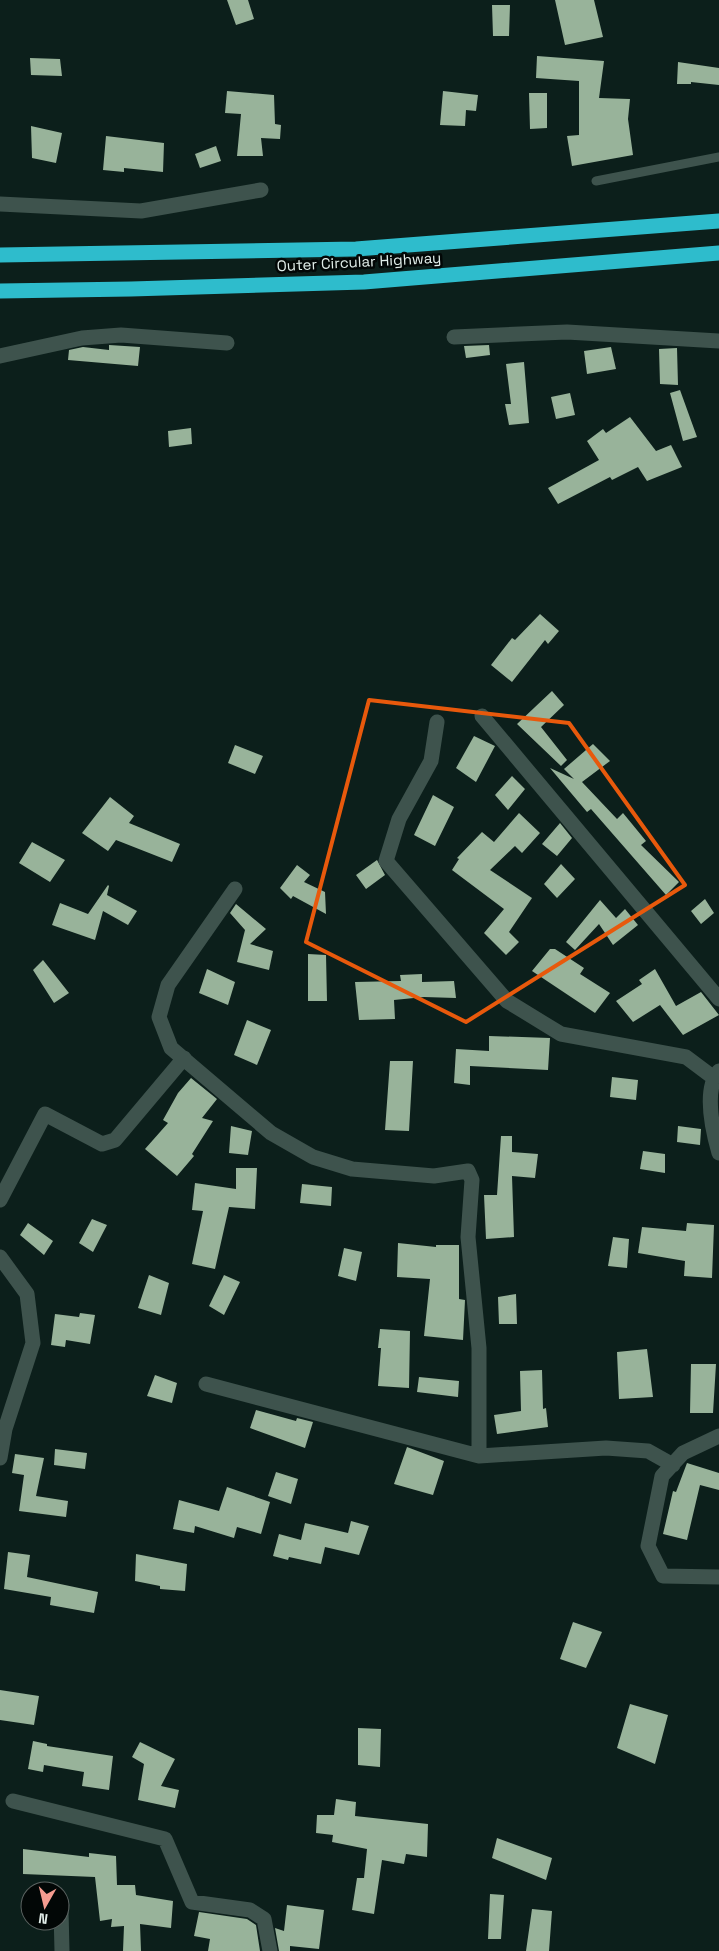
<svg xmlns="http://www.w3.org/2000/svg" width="719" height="1951" font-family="'Space Grotesk',sans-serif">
<rect width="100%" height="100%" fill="#0c1f1b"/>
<path fill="#98b39a" d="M227,0h21l6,19 -18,6z
M555,0h39l9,37 -38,8z
M492,5h18l-1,31h-16z
M537,56l67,5 -5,37 31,1 -2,20 5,36 -61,11 -5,-30 12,-1v-54l-43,-3z
M30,58l30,1 2,17 -31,-1z
M678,62l41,6v17l-28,-3v2h-14z
M227,91l47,4 1,29 6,1 -1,14 -19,-1 2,18h-26l4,-42 -16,-1z
M443,91l35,4 -2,16 -10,-1 -1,16 -25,-1z
M529,93h18v35l-17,1z
M31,126l31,7 -6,30 -24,-5z
M106,136l58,7 -1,29 -39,-4v4l-21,-2z
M216,146l5,15 -21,7 -5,-14z
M109,345l31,2 -2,19 -70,-6 1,-10 14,-3 26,3z
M489,345l1,10 -24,3 -2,-12z
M611,347l5,22 -29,5 -3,-23z
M677,348l1,37 -18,-1 -1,-35z
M524,362l5,61 -20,2 -4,-21h6l-5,-40z
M680,390l17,47 -14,4 -13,-48z
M570,393l5,22 -19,4 -5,-22z
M630,417l26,34 15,-6 11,22 -35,14 -9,-14 -26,13 -2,-3 -52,27 -10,-16 51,-28 -12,-19 16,-12 3,4z
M191,428l1,16 -23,3 -1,-16z
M540,614l19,17 -11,13 -3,-4 -33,42 -21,-17 21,-27 3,2z
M552,691l12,14 -23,22 26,33 -6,6 -44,-42z
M474,736l21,10 -19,36 -20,-14z
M593,744l17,17 -28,21 35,37 6,-6 23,28 -5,4 38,37 -13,13 -75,-86 -4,3 -37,-44 24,11 -10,-10z
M235,745l28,11 -8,18 -27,-11z
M512,776l13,13 -17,21 -13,-15z
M433,795l21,12 -19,39 -21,-11z
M110,797l24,19 -5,7 51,21 -8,18 -56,-22 -8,11 -26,-18z
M519,813l21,20 -18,20 -7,-7 -25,24 42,28 -23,34 10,10 -13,13 -22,-22 20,-24 -52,-39 7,-11 -2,-1 25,-26 12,10z
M560,823l12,15 -15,18 -15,-12z
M32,842l33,18 -15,22 -31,-19z
M377,860l8,15 -19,14 -10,-14z
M561,864l14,15 -18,19 -13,-14z
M297,865l13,10 -6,7 21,10 1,22 -33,-18 -2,3 -11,-11z
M108,885l1,1 -2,9 30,16 -9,14 -25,-14 -8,29 -43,-15 8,-22 28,11z
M705,899l9,14 -13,11 -10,-13z
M600,900l16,18 9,-9 13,16 -25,20 -14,-21 -24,26 -9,-8z
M236,904l30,25 -16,15 23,7 -4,19 -32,-8 8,-32 -15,-17z
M550,949h5l29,19 -4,6 30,19 -15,20 -63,-42z
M308,954l18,1 1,46h-19z
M43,960l26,33 -15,10 -21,-33z
M207,969l28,13 -7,23 -29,-12z
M655,969l21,37 25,-14 18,23 -36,20 -23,-30 -27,17 -17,-21 26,-17 -3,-4z
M422,974v8l32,-1 2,17 -32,-1 -30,3 1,19 -36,1 -4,-38 46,-1 -1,-6z
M247,1020l24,10 -14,35 -23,-10z
M489,1036l61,2 -2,32 -78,-4v19l-16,-2 2,-34 33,2z
M390,1061h23l-4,70 -24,-1z
M612,1077l26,3 -2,20 -26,-3z
M191,1078l26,21 -15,19 11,3 -21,33 2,2 -17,20 -32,-27 23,-26 -5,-3 15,-27z
M231,1126l21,5 -4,24 -19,-2z
M678,1126l23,3 -1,16 -23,-3z
M501,1136h11v16l26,2 -3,24 -23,-2 2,61 -28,2 -2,-44h13z
M643,1151l22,3v19l-25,-4z
M236,1168h21l-2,41 -26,-2 -14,62 -23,-5 11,-53 -11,-1 3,-27 41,6z
M302,1184l30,3 -1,19 -31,-3z
M92,1219l15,6 -14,27 -14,-9z
M28,1223l25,18 -9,14 -24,-20z
M687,1223l27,2 -2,53 -28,-2 1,-15 -47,-8 4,-26 44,4z
M613,1237l16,2 -2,29 -19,-2z
M398,1243l38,4v-2h23v54l6,1 -2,40 -39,-4 6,-57 -33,-2z
M344,1248l18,4 -6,29 -18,-5z
M149,1275l20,8 -8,32 -23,-7z
M224,1275l16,7 -16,33 -15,-9z
M516,1294l1,30h-18l-1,-27z
M80,1313l15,2 -5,29 -24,-4 -1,7 -14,-2 4,-31 24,3z
M380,1329l30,2 -1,57 -31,-2 3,-38h-3z
M647,1349l6,48 -34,2 -2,-47z
M691,1364h25l-3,49h-23z
M542,1370l1,39 3,-1 2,19 -51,7 -3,-19 27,-4 -1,-40z
M155,1375l22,8 -5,20 -25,-7z
M419,1377l40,4 -1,16 -41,-5z
M256,1410l40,11 1,-3 16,4 -8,26 -55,-20z
M407,1447l37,14 -11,34 -39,-11z
M55,1449l32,4 -2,16 -31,-4z
M15,1454l29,4 -8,38 32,5 -2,16 -47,-6 5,-36 -12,-2z
M687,1463l32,10v17l-19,-5 -13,55 -24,-6 10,-43 3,1z
M276,1472l22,7 -7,25 -23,-8z
M227,1487l43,15 -9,32 -24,-7 -3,11 -39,-12 -1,7 -21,-4 6,-29 40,11z
M351,1521l18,5 -10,29 -34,-8 -4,17 -32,-7 -1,3 -15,-4 6,-22 22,6 4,-17 43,10z
M8,1552l22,3 -3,22 71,15 -4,21 -44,-8 1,-8 -47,-8z
M136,1554l51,10 -2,27 -25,-2v-3l-25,-5z
M573,1622l29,10 -16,36 -26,-9z
M0,1690l39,6 -5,29 -34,-5z
M630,1704l38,11 -13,49 -38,-16z
M358,1728l23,1 -1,38 -22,-2z
M33,1741l14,3v2l66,10 -4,34 -27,-4 2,-14 -40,-7 -1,7 -15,-3z
M140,1742l35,17 -14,27 18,4 -4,18 -37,-8 6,-36 -12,-7z
M336,1799l20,3 -1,14 73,8 -1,33 -21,-3 -2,10 -22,-4 -8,54 -22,-4 5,-32h7l3,-29 -35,-7 1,-7 -17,-2 1,-18h17z
M497,1838l55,20 -6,22 -54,-22z
M23,1849l66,8v-4l27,3 1,29h18l1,10 37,6 -2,27 -31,-4 1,27h-18l1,-25 -13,1 1,-8 -12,2 -5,-44 -72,-3z
M490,1894l14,1 -3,44h-13z
M287,1905l37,5 -5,39 -29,-3v5h-11l-4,-23 9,3z
M532,1909l20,2 -3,40h-23z
M199,1912l48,7 9,6 4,26h-52l2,-12 -16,-3z"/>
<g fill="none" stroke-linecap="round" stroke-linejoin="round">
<path stroke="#3e534d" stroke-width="9" d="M596,181l123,-24"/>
<path stroke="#3e534d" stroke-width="15" d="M0,204l141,7 120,-21
M454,337l113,-5 152,9
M0,356l82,-18 39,-3 106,8
M482,716l237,283
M437,722l-6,39 -32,58 -13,42 121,140 54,33 125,23 28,21
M235,889l-67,96 -9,32 12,31 100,85 42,24 39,12 82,7 34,-5 4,9 -4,57 11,111v108
M719,1071c-16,18 -6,61 0,82
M0,1200l45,-86 57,30 13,-4 69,-82
M0,1257l27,37 6,49 -28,86 -5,29
M206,1384l273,72 127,-8 42,3 25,14
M719,1436l-36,17 -21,23 -14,70 15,30 56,1
M13,1801l152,38 27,63 58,8 14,9 6,32
M61,1910l1,41"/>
<path stroke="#2ebccc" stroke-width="15" d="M0,255l356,-6 363,-28
M0,291l131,-2 233,-7 355,-29"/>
</g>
<path fill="none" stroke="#e8590c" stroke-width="4" stroke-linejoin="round" d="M369,700l200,23 116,162 -219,137 -160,-80z"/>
<g text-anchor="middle" stroke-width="5" stroke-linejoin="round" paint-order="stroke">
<g font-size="15" fill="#e1ede9" stroke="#020706">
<text transform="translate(359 262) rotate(-3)" y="5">Outer Circular Highway</text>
</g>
</g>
<g transform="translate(45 1906) rotate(188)"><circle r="24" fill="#020706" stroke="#5b6361"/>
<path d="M0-4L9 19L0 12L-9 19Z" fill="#f59c90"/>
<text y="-8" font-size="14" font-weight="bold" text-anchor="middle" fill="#e1ede9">N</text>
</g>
</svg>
